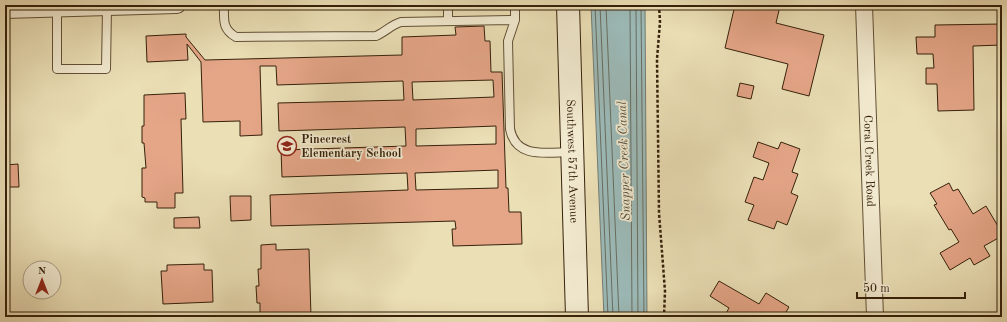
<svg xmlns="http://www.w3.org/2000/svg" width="1007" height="322" font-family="'Old Standard TT',serif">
<rect width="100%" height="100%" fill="#ebdfb6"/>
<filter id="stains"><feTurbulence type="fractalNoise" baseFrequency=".005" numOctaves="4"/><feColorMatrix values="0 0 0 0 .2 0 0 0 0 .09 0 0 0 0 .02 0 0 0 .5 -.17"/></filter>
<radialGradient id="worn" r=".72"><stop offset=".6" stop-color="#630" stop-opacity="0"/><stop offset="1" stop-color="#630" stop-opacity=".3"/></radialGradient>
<path fill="#9cbab8" stroke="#737d72" d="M591,5h54l2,312h-43z"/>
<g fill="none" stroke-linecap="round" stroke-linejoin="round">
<path stroke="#686e61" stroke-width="1" d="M595,5l13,312
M600,5l13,312
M606,5l13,312
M630,5l2,312
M636,5l2,312
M641,5l3,312"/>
</g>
<path fill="#e5a688" stroke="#35210a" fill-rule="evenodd" d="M735,5l45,1 -4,17 48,12 -15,61 -27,-7 6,-25 -63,-16z
M1002,24v21l-29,1 1,64 -36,1 -1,-27h-11v-16h8l-1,-14h-16l-1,-17h19v-12z
M484,26l1,15h5l1,31h11l4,116h2l1,24h12l1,32 -69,2 -1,-17h4l-1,-8 -184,5 -1,-31 138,-5 -1,-17 -125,4 -1,-27 125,-4 -1,-19 -126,4 -1,-28 126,-3 -1,-19 -126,4 -1,-19h-16l2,69 -22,1v-15l-37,1 -2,-60 -14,-18 1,16 -41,2 -1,-26 40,-2v3l19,23 197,-5v-18l54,-2 -1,-8zM493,80l1,17 -81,3 -1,-18zM496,126v18l-80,2v-17zM498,170v18l-82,2 -1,-17z
M740,83l14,3 -3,13 -14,-3z
M185,93l1,26h-5l2,74h-8v15h-18v-6h-12v-4l-3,-1v-29h4l-2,-25h-2v-17h2v-31z
M758,142l20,7 3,-7 19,7 -8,23 6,2 -7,19 7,3 -11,29 -10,-4 -3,8 -26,-9 6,-15 -9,-3 9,-25 9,3 6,-17 -16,-6z
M18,164l1,23h-14v-22z
M949,183l4,8 5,-2 15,25 13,-8 16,27v3l-18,10 6,10 -16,9 -4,-7 -20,12 -10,-17 19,-11 -8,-13 -2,1 -15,-25 3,-1 -7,-11z
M230,196h21v24l-20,1z
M199,217l1,11h-26v-10z
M276,244v6l33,-1 2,68h-51v-14h-3l-1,-17h3l-1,-17h3v-24z
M204,264v6h8l1,32 -50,2 -2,-33h6v-6z
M719,281l40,23 7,-11 23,14 -6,10h-59l5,-9 -19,-12z"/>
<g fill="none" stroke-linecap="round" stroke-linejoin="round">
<g stroke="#625035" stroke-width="10">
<path id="service" d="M224,5c0,15 -2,24 12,32l140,-1c9,-4 15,-11 25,-14l114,-2
M448,5v16
M515,5v15l-7,21 2,88c6,31 38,23 62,23
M57,8v61h49l1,-62"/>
</g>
<g stroke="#625035" stroke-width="18">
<g id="minor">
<path id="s1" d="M864,5l11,312"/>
<path d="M5,10l172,-5"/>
</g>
</g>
<g stroke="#35210a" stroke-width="24">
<g id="secondary">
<path id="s2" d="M568,5l9,312"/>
</g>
</g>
<path stroke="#35210a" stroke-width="2.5" stroke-dasharray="3 2" stroke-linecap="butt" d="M659,5l1,17 -3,37 2,154 6,78 -1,26"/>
<use href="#service" stroke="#f2ead0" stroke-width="8"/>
<use href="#minor" stroke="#f2ead0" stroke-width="16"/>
<use href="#secondary" stroke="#f2ead0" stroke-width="22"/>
</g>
<defs>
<g id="school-ring" transform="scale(1)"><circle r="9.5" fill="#f2ead0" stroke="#8f2418" stroke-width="1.5"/><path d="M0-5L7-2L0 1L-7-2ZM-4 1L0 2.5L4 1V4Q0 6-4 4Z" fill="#8f2418"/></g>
</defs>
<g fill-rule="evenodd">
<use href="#school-ring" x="287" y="146"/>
</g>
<g text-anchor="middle" stroke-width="3.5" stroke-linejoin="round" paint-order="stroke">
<g font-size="12" font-weight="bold" fill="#35210a" stroke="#f2ead0" text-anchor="start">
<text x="301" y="143">Pinecrest<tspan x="301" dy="14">Elementary School</tspan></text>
</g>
<g font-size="12" fill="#35210a" stroke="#f2ead0">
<text dy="4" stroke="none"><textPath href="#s2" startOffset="156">Southwest 57th Avenue</textPath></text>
<text dy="4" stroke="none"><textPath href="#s1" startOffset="156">Coral Creek Road</textPath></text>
</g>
<g font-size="13" font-style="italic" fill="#544f3e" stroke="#f2ead0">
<text transform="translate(623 161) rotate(-92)" y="5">Snapper Creek Canal</text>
</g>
</g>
<rect width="1007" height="322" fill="none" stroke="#ebdfb6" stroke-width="20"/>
<rect x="6" y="6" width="995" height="310" fill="none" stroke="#35210a" stroke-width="2"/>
<rect x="10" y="10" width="987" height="302" fill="none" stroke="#35210a"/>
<g transform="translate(42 280)"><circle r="19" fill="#f2ead0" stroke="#a69a81"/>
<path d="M0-3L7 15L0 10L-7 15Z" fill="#8f2418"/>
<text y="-6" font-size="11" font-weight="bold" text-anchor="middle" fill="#35210a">N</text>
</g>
<path d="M857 292v6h108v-6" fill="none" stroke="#35210a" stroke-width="2"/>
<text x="863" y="292" font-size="12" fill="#35210a" stroke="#f2ead0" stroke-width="3" paint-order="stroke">50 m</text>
<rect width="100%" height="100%" filter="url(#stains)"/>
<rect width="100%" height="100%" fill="url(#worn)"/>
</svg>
